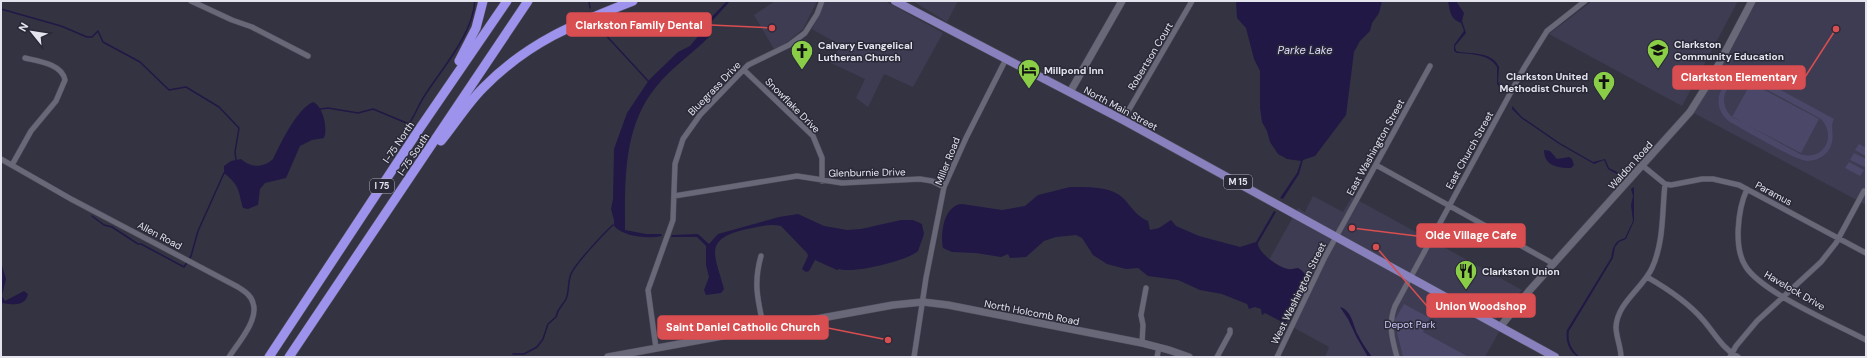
<svg xmlns="http://www.w3.org/2000/svg" width="1867" height="358" font-family="'DM Sans',sans-serif">
<rect width="100%" height="100%" fill="#343342"/>
<path fill="#3e3c52" d="M775,1h42l-14,28 -17,14 -12,6 -20,-34z
M825,1h60l58,32 -30,54 -29,-13 -16,33 -12,-9 9,-19 -34,-16 9,-18 -28,-16z
M913,1h45l-11,21z
M1592,1h146l-56,105 -133,-72z
M1752,1h114v204l-174,-93z
M1313,196l30,16 9,-15 170,93 -26,29 3,13 -14,25h-16l-47,-25 -28,-11 9,36h-78l4,-10 -40,-22 10,-19 -23,-12 -16,-18 38,-68 7,4z"/>
<path fill="#4b4768" fill-rule="evenodd" d="M1735,65l99,54c-5,9 3,20 -6,32 -4,6 -13,10 -21,10 -13,-1 -62,-31 -77,-39 -20,-15 -12,-39 9,-47l-7,-5zM1739,80l14,2 68,37c16,17 3,43 -21,35l-69,-38c-12,-12 -8,-30 8,-36z
M1751,83l68,36 -18,34 -69,-36z
M1859,144l7,4v8l-11,-6z
M1854,153l12,6 -1,8 -15,-7z
M1849,162l15,8 -4,6 -15,-8z
M1404,304l26,14 -7,14 46,25h-66l-9,-36z"/>
<path fill="#211845" d="M727,1h3l-25,28 4,8c-17,17 -38,31 -53,50 -33,40 -31,93 -31,143l21,4h15l1,2c-14,3 -38,1 -48,-10v-6l-3,-11 2,-10 1,-50 13,-36 22,-33 29,-28 12,-6 10,-12 1,-6z
M1236,1h146l-3,12 -7,10 -2,8 -10,10 -6,11 -8,63 -31,41 -12,4 -4,14 -16,25 -3,-1 17,-25 4,-12 -14,-2 -9,-5 -8,-12 -3,-11 -5,-9 -2,-14v-37l-6,-12 -8,-31 -9,-10z
M1448,1h8l8,12 -2,8 4,12 -11,13 1,5c14,4 35,-1 43,16l-1,15 6,8v3l-7,-9v-17c-7,-13 -27,-13 -40,-14l-3,-2v-6l10,-14 -3,-8c-11,-4 -11,-12 -13,-22z
M313,102c10,4 15,26 11,36l-12,2 -12,6 -14,32 -21,5 -5,6 -2,16 -10,4 -5,-1c-5,-18 -3,-22 -19,-35v-7l7,-5 10,-2c9,9 23,9 32,0 8,-16 23,-49 40,-57z
M1512,106l10,11 38,26 33,19 12,-3 4,9 14,7 -1,2 -14,-8 -4,-9 -10,4 -35,-20 -38,-26 -9,-9z
M1544,150l6,1 7,8 12,-2 3,2 2,6 -3,3c-13,0 -27,-2 -27,-18z
M1070,187c17,0 41,-1 53,11 9,9 13,18 25,23l2,9 9,-2 12,-8 5,6 23,10 41,11 16,-5 18,-31 2,1 -18,31c-1,9 21,25 30,26 4,1 6,-1 10,-1 7,4 9,8 9,15 0,6 -18,39 -23,40l-19,-10 -3,2 -1,-6 -6,-2 -6,2 -2,-5 -25,-10 -22,-4 -22,-10 -30,-4 -10,-8 -12,1 -19,-5 -14,-9 -11,-17 -6,-3 -20,2 -12,4 -18,16 -16,1 -2,-4 -7,3 -25,-4 -24,-1 -9,-4c-3,-14 1,-43 19,-44l40,6 23,-4 13,-11z
M1634,187v34l-8,18 -7,3 -4,5 -2,11 -44,73c-2,11 3,20 11,26h-2c-9,-5 -13,-17 -11,-27l44,-72c2,-11 3,-17 14,-20l8,-17 -2,-16 2,-9 -2,-7z
M798,214l26,12 23,4 14,-1 40,-9h12l9,4 2,10 -6,17c-11,10 -66,23 -79,18l-2,1 -22,-10 -6,11 -3,1 -4,-3 6,-13 -1,-3 -26,-27c-10,-3 -23,1 -34,3 -45,10 -32,26 -23,60l-3,4 -15,2 -2,-5 5,-13 -3,-12v-19l-9,-9h-26l1,-2 26,-1 11,10 9,-10 61,-17z
M1,262l5,17 -4,17 3,5 19,-10 4,3c-3,14 -18,10 -27,9z
M1340,307c12,3 13,19 18,28 4,8 9,15 14,22h-4l-11,-19 -9,-19z"/>
<g fill="none" stroke-linecap="round" stroke-linejoin="round">
<path stroke="#211845" stroke-width="1.5" d="M589,1l1,7
M1,9l60,17 26,11h5l6,-6 5,11 37,20 29,28 17,-3 33,20 20,21 -4,24 1,8
M602,31l47,51
M320,109l8,-1 30,5 15,-4 36,15c6,-9 10,-20 16,-29 18,-28 47,-59 50,-94
M92,216l12,9 8,2 26,17h3l43,23 7,-11 7,-25 26,-58
M513,354h11l13,-7 6,-8 5,-15 8,-7c2,-10 6,-10 10,-18 4,-9 1,-19 6,-27 6,-11 32,-39 41,-47"/>
<g stroke="#504f5c" stroke-width="6">
<path id="street" d="M191,1l41,19 20,7 56,29
M744,70l69,66 9,22v23
M1123,120l69,-119
M1,159l70,40 167,88c6,4 13,8 15,16 6,17 -15,40 -24,54
M12,165l19,-34 25,-30 9,-21c-3,-16 -27,-19 -40,-22
M1376,165l178,99
M1643,166l22,18 6,1 31,-6h11l26,6 127,68
M1747,189c-9,20 -14,59 -1,78 17,26 90,57 120,73
M674,196l123,-20 45,7 78,-4 12,2 12,6
M761,256c-8,28 -3,45 3,73
M1647,277c21,12 41,25 57,44 11,13 19,28 34,36
M1142,343l1,-18 -2,-10 5,-27
M656,348l-8,-58 25,-70 2,-56 8,-25 17,-24 48,-50 41,-20 16,-12 12,-19 5,-13
M914,357l12,-79 18,-91 22,-49 40,-79
M1157,357l2,-10
M1217,357l13,-24v-3
M1277,357l48,-100 105,-191
M1397,357c-5,-18 -9,-33 -2,-51l129,-238 23,-37 38,-30
M1621,357c0,-10 -5,-20 -5,-30 1,-24 27,-39 36,-59 12,-26 10,-56 13,-84
M1730,357l6,-11 21,-25 64,-59 15,-19 28,-52"/>
</g>
<g stroke="#504f5c" stroke-width="8">
<path id="secondary" d="M1070,92l52,-91
M1500,327l29,-36 161,-179 22,-35 40,-76
M608,357l285,-52 30,-3 25,3 194,38 27,7 20,7"/>
</g>
<g stroke="#504f5c" stroke-width="9">
<path id="primary" d="M895,1l228,119 432,237"/>
</g>
<g stroke="#504f5c" stroke-width="10">
<path id="highway" d="M459,61l17,-33 7,-27
M441,141c14,-17 26,-37 42,-53 45,-46 91,-64 150,-87
M269,357l151,-229 87,-127
M289,357l239,-356"/>
</g>
<use href="#street" stroke="#696879" stroke-width="5"/>
<use href="#secondary" stroke="#696879" stroke-width="7"/>
<use href="#primary" stroke="#8881be" stroke-width="8"/>
<use href="#highway" stroke="#9d92ec" stroke-width="9"/>
</g>
<defs>
<g id="school-pin" transform="scale(1.15)"><path d="M0 17L-7.5 6A9.5 9.5 0 1 1 7.5 6Z" fill="#8ace47" stroke="#2a2938"/><path d="M0-5L7-2L0 1L-7-2ZM-4 1L0 2.5L4 1V4Q0 6-4 4Z" fill="#111"/></g>
<g id="church-pin" transform="scale(1.15)"><path d="M0 17L-7.5 6A9.5 9.5 0 1 1 7.5 6Z" fill="#8ace47" stroke="#2a2938"/><path d="M-1.2-6h2.4v3.5h3.3v2.4h-3.3V6h-2.4V-.1h-3.3v-2.4h3.3Z" fill="#111"/></g>
<g id="hotel-pin" transform="scale(1.15)"><path d="M0 17L-7.5 6A9.5 9.5 0 1 1 7.5 6Z" fill="#8ace47" stroke="#2a2938"/><path d="M-6-4.5h1.5V1H6V5H4.5V3h-9V5H-6ZM-4 0a1.8 1.8 0 1 1 3.6 0ZM.5 0V-2.5h3Q6-2.5 6 0Z" fill="#111"/></g>
<g id="restaurant-pin" transform="scale(1.15)"><path d="M0 17L-7.5 6A9.5 9.5 0 1 1 7.5 6Z" fill="#8ace47" stroke="#2a2938"/><path d="M-5-6h1v4h1v-4h1v4h1v-4h1v5L-1.5 .5V6h-2V.5L-5-1ZM5-6V6H3V1.5H1.5Q1.5-4 5-6Z" fill="#111"/></g>
</defs>
<g fill-rule="evenodd">
<use href="#school-pin" x="1658" y="50"/>
<use href="#church-pin" x="802" y="51"/>
<use href="#hotel-pin" x="1029" y="70"/>
<use href="#church-pin" x="1604" y="82"/>
<use href="#restaurant-pin" x="1466" y="271"/>
</g>
<g text-anchor="middle" stroke-width="3" stroke-linejoin="round" paint-order="stroke">
<g fill="#2a2938" stroke="#acacb7" stroke-width="1">
<rect x="1224" y="175" width="28" height="14" rx="3"/>
<rect x="370" y="179" width="24" height="14" rx="3"/>
</g>
<g font-size="9" font-weight="bold" fill="#e4e4ee">
<text x="1238" y="185">M 15</text>
<text x="382" y="189">I 75</text>
</g>
<g font-size="10" font-weight="bold" fill="#e4e4ee" stroke="#2a2938" text-anchor="start">
<text x="1674" y="48">Clarkston<tspan x="1674" dy="12">Community Education</tspan></text>
<text x="818" y="49">Calvary Evangelical<tspan x="818" dy="12">Lutheran Church</tspan></text>
<text x="1044" y="74">Millpond Inn</text>
<text x="1588" y="80" text-anchor="end">Clarkston United<tspan x="1588" dy="12">Methodist Church</tspan></text>
<text x="1482" y="275">Clarkston Union</text>
</g>
<g font-size="10" fill="#e4e4ee" stroke="#2a2938">
<text transform="translate(1150 56) rotate(-59)" y="4">Robertson Court</text>
<text transform="translate(714 88) rotate(-46)" y="4">Bluegrass Drive</text>
<text transform="translate(793 105) rotate(45)" y="4">Snowflake Drive</text>
<text transform="translate(1121 108) rotate(28)" y="4">North Main Street</text>
<text transform="translate(398 142) rotate(-56)" y="4">I-75 North</text>
<text transform="translate(1375 147) rotate(-61)" y="4">East Washington Street</text>
<text transform="translate(1469 150) rotate(-61)" y="4">East Church Street</text>
<text transform="translate(413 154) rotate(-56)" y="4">I-75 South</text>
<text transform="translate(947 161) rotate(-68)" y="4">Miller Road</text>
<text transform="translate(1630 165) rotate(-48)" y="4">Waldon Road</text>
<text transform="translate(867 172) rotate(-1)" y="4">Glenburnie Drive</text>
<text transform="translate(1774 193) rotate(28)" y="4">Paramus</text>
<text transform="translate(160 235) rotate(28)" y="4">Allen Road</text>
<text transform="translate(1795 290) rotate(30)" y="4">Havelock Drive</text>
<text transform="translate(1298 293) rotate(-64)" y="4">West Washington Street</text>
<text transform="translate(1032 312) rotate(11)" y="4">North Holcomb Road</text>
</g>
<g font-size="10" fill="#cfcbfc" stroke="#2a2938">
<text x="1410" y="328">Depot Park</text>
</g>
<g font-size="11" font-style="italic" fill="#dbd9fa" stroke="#2a2938">
<text x="1305" y="54">Parke Lake</text>
</g>
</g>
<path fill="none" stroke="#d94e50" stroke-width="1.5" d="M772 28L711 25M1836 29L1805 77M1352 228L1417 236M1376 247L1427 306M888 340L828 328"/>
<g fill="#d94e50" stroke="#2a2938" stroke-width="1.5">
<circle cx="772" cy="28" r="4"/>
<circle cx="1836" cy="29" r="4"/>
<circle cx="1352" cy="228" r="4"/>
<circle cx="1376" cy="247" r="4"/>
<circle cx="888" cy="340" r="4"/>
</g>
<g fill="#d94e50" stroke="#d94e50" stroke-width="1.5">
<rect x="567" y="13" width="144" height="23" rx="4"/>
<rect x="1673" y="66" width="132" height="23" rx="4"/>
<rect x="1417" y="224" width="108" height="23" rx="4"/>
<rect x="1427" y="294" width="108" height="23" rx="4"/>
<rect x="658" y="316" width="170" height="23" rx="4"/>
</g>
<g font-size="11" text-anchor="middle" font-weight="bold" fill="#fff">
<text x="639" y="29">Clarkston Family Dental</text>
<text x="1739" y="81">Clarkston Elementary</text>
<text x="1471" y="239">Olde Village Cafe</text>
<text x="1481" y="310">Union Woodshop</text>
<text x="743" y="331">Saint Daniel Catholic Church</text>
</g>
<rect width="1867" height="358" fill="none" stroke="#e4e4ee" stroke-width="4"/>
<g transform="translate(32 32) rotate(300)" stroke="#2a2938" stroke-width="3" paint-order="stroke">
<path d="M0-3L7 15L0 10L-7 15Z" fill="#e4e4ee"/>
<text y="-6" font-size="11" font-weight="bold" text-anchor="middle" fill="#e4e4ee">N</text>
</g>
</svg>
